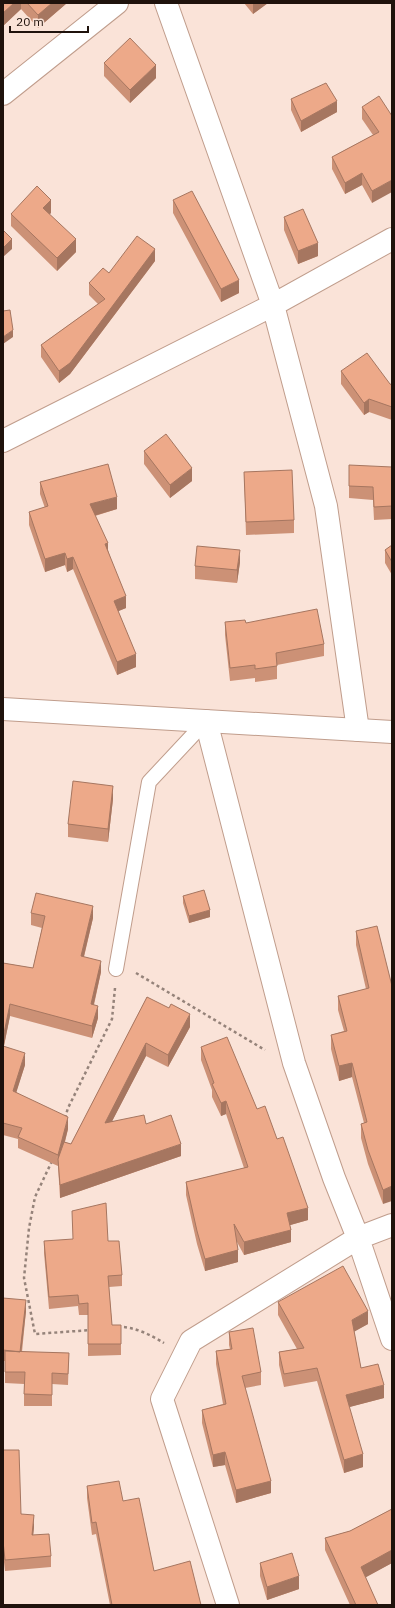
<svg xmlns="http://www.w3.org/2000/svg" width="395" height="1608" font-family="'IBM Plex Sans',sans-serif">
<rect width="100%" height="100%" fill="#fae3d8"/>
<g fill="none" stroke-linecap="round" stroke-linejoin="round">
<g stroke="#c09d8c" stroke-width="16">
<path id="lane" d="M116,969l33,-187 57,-61"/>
</g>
<g stroke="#c09d8c" stroke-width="24">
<path id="street" d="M166,3l107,302 53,201 32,224
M3,94l114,-91
M3,441l270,-136 119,-66
M206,721l88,342 40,115 24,60 34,101
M228,1605l-66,-206 29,-58 167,-103 34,-13"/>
</g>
<g stroke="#c09d8c" stroke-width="24">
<path id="secondary" d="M3,709l389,23"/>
</g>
<path stroke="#95837a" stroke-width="2.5" stroke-dasharray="3 3" stroke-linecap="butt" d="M136,973l129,77
M65,1118l3,-10 44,-89 3,-31
M52,1161l-17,36 -6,31 -5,50 11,56 56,-4
M118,1327c15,-1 33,8 46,16"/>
<use href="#lane" stroke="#fff" stroke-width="14"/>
<use href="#street" stroke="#fff" stroke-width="22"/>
<use href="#secondary" stroke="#fff" stroke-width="22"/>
</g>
<path fill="#cc9176" d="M3,3h64l-29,25 -17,-19 -18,17z
M244,3h24l-15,11z
M104,63l52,15 -26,25 -26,-27z
M291,99l46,13 -36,20 -10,-22z
M362,107l30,9 -20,87 -10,-18 -17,9 -13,-25v-12l41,-22 -11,-16z
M173,200l66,93 -18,9 -48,-89z
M51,213l-2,1 27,38 -19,19 -46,-45v-12z
M284,217l34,39 -20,8 -14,-34z
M155,261l-85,113 -11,9 -18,-26v-12l57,-41 -9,-9v-12l20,-10z
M341,371l51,14v35l-23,-8 -5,3 -23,-31z
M144,451l48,30 -22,17 -26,-34z
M392,467v52l-18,1 -1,-20 -24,-2v-12z
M244,472l50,48v13l-48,2z
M40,482l77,27 -22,7 13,34 18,58 -8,3 18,56 -19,8 -44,-106 -6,3 -2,-7 -20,7 -16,-47v-13l16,-4 -5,-14z
M392,545v30l-7,-12v-13z
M240,562l-3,21 -42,-4v-13z
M225,622l21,1 78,21v12l-47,9v14l-22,3v-4l-25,3 -5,-46z
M113,799l-5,43 -40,-5v-13z
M183,896l27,21 -21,6 -6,-20z
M31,913l62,5 -9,39 17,15 -7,33 4,13 -6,20 -82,-22 -6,30 21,19 -9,27 52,37 -3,13 6,2 76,-147 43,30 -22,40 -22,-11 -34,65 34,3 35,32 -121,42 -2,-32 -40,-18v-9l-15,-4v-172l30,5 9,-40 -11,-3z
M356,931l36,55 -9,218 -15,-40 -7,-26v-14l3,-1 -12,-46 -13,4 -8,-32v-14l13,-4 -6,-21v-14l28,-7 -10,-44z
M201,1047l56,62 51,111 -18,5 1,17 -47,13 -7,-13 1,20 -33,9 -8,-27 -11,-49v-13l58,-14 -18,-54 -5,2 -9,-19v-7l-11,-30z
M44,1241h64l14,34v11l-13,1 3,38h9v30l-33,1v-41h-9l-1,-9 -29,3 -5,-56z
M3,1298l23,13 -4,41 47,1 -1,32 -16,-1v22h-28v-22l-19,-1v-22h-2z
M278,1302l90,22 -14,7 7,37 23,30 -35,9 14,60 -19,6 -27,-92 -33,6 -5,-22v-13l18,-3 -19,-34z
M229,1332l32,40v13l-16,3 26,105 -35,10 -11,-38 -12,2 -11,-44v-13l21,-6 -7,-40v-13l14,-2 -1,-4z
M3,1450l18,64 13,13 -1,8 18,21v11l-46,4 -2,-18z
M87,1486l36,15 31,70 47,34h-91l-14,-71 -4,1 -5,-37z
M392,1509v54l-27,14 13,28h-28l-25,-55v-12l25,-7z
M260,1563l39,26 -32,11 -7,-24z"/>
<path fill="#a67660" d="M14,3h7v6l-18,17v-13z
M52,3h15l-29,25v-13z
M253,3h15l-15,11z
M156,65v13l-26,25v-13z
M337,101v11l-36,20v-11z
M362,173v12l-17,9v-11z
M392,180v12l-20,11v-12z
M51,200v13l-8,8v-13z
M12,239v10l-9,8v-9z
M76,239v13l-19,19v-13z
M318,243v13l-20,8v-13z
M155,249v12l-85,113 -11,9v-12z
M239,280v13l-18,9v-13z
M13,330v7l-10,7v-7z
M369,399v13l-5,3v-12z
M192,468v13l-22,17v-13z
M117,497v12l-27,8v-13z
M108,543v13l-3,-12z
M240,550v12l-3,21v-13z
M65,553v12l-20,7v-13z
M73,557v12l-6,3v-13z
M126,596v12l-12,5v-12z
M136,654v13l-19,8v-13z
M113,786v13l-5,43v-13z
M93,906v12l-12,50v-12z
M210,910v7l-21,6v-7z
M101,961v11l-10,44v-12z
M10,1004v12l-7,34v-12z
M98,1006v12l-6,20v-12z
M190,1014v13l-22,40v-12z
M146,1043v13l-41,79v-12z
M25,1053v12l-12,38v-12z
M352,1063v14l-13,4v-15z
M226,1101v13l-5,2v-13z
M68,1117v12l-10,38v-12z
M181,1144v12l-121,42v-13z
M392,1186v15l-9,3v-14z
M308,1208v12l-21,6v-13z
M291,1230v12l-47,13v-13z
M238,1250v12l-33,9v-12z
M26,1300v11l-6,51v-10z
M368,1311v13l-16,9v-13z
M384,1385v13l-38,10v-13z
M225,1452v13l-12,2v-12z
M363,1454v13l-19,6v-13z
M271,1481v12l-35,10v-13z
M34,1515v12l-2,20v-12z
M392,1550v13l-31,17v-13z
M299,1576v13l-32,11v-13z"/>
<path fill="#eda989" stroke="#a67660" d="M3,3h11l-11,10z
M27,3h25l-14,12z
M130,38l26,27 -26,25 -26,-27z
M326,83l11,18 -36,20 -10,-22z
M379,96l13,20v64l-20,11 -10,-18 -17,10 -13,-26 47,-25 -17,-25z
M37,186l14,14 -8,8 33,31 -19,19 -46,-44z
M192,191l47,89 -18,9 -48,-89z
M303,209l15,34 -20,8 -14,-34z
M3,230l9,9 -9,9z
M137,236l18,13 -85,114 -11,8 -18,-26 64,-46 -16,-16 14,-15 6,5z
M10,310l3,20 -10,7v-26z
M367,353l23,31 2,1v22l-23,-8 -5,4 -23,-32z
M166,434l26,34 -22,17 -26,-34z
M108,464l9,33 -27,7 18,39 -3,1 21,52 -12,5 22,53 -19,8 -44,-105 -6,2 -2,-6 -20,6 -16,-47 19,-6 -8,-24z
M349,465l43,2v39l-18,1 -1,-20 -24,-1z
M292,470l2,50 -48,2 -2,-50z
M392,545v17l-7,-12z
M197,546l43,4 -3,20 -42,-4z
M317,609l7,35 -48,9 1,13 -22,3v-4l-25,3 -5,-46 20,-2 1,3z
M73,781l40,5 -5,43 -40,-5z
M204,890l6,20 -21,6 -6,-20z
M36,893l57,13 -12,50 20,5 -10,43 7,2 -6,20 -82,-22 -7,34v-75l30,5 12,-52 -14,-3z
M377,926l15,60v200l-9,4 -15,-40 -7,-26 6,-2 -15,-59 -13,3 -8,-31 16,-4 -9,-35 31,-8 -13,-57z
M147,997l22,11 2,-4 19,10 -22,41 -22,-12 -41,80 39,-8 2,9 25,-9 10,29 -121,41 -2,-26 6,-17 7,2z
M227,1037l30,72 8,-3 12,33 6,-2 25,71 -21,5 4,17 -47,12 -10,-18 4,26 -33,9 -8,-28 -11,-49 62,-15 -22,-66 -5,2 -9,-19 2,-1 -13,-36z
M3,1046l22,7 -12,38 55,26 -10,38 -40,-18 4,-9 -19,-5z
M106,1203l2,38h11l3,34 -14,1 4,49h9v19h-33v-41l-9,1 -1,-9 -29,2 -5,-56 29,-2 -1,-28z
M343,1266l25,45 -16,9 9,48 17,-4 6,21 -38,10 17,59 -19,6 -27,-92 -33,6 -5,-22 25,-4 -26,-46z
M3,1298l23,2 -6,52 -17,-2z
M253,1328l8,44 -19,4 29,105 -35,9 -11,-38 -12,3 -11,-45 24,-6 -10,-53 16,-2 -3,-17z
M5,1351l64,2 -1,21 -16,-1v22l-28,-1 1,-22h-20z
M3,1450h16l2,64 13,1 -2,20 17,-1 2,22 -46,4 -2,-19z
M119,1481l4,20 16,-3 15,73 36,-10 11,44h-89l-16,-83 -4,1 -5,-37z
M392,1509v41l-31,17 17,38h-22l-31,-67 25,-7z
M292,1553l7,23 -32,11 -7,-24z"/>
<rect width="395" height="1608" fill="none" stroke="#1f120c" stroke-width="8"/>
<path d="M10 26v6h78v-6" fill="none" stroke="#1f120c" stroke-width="2"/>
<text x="16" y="26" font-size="12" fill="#1f120c" stroke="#fae3d8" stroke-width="3" paint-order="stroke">20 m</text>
</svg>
